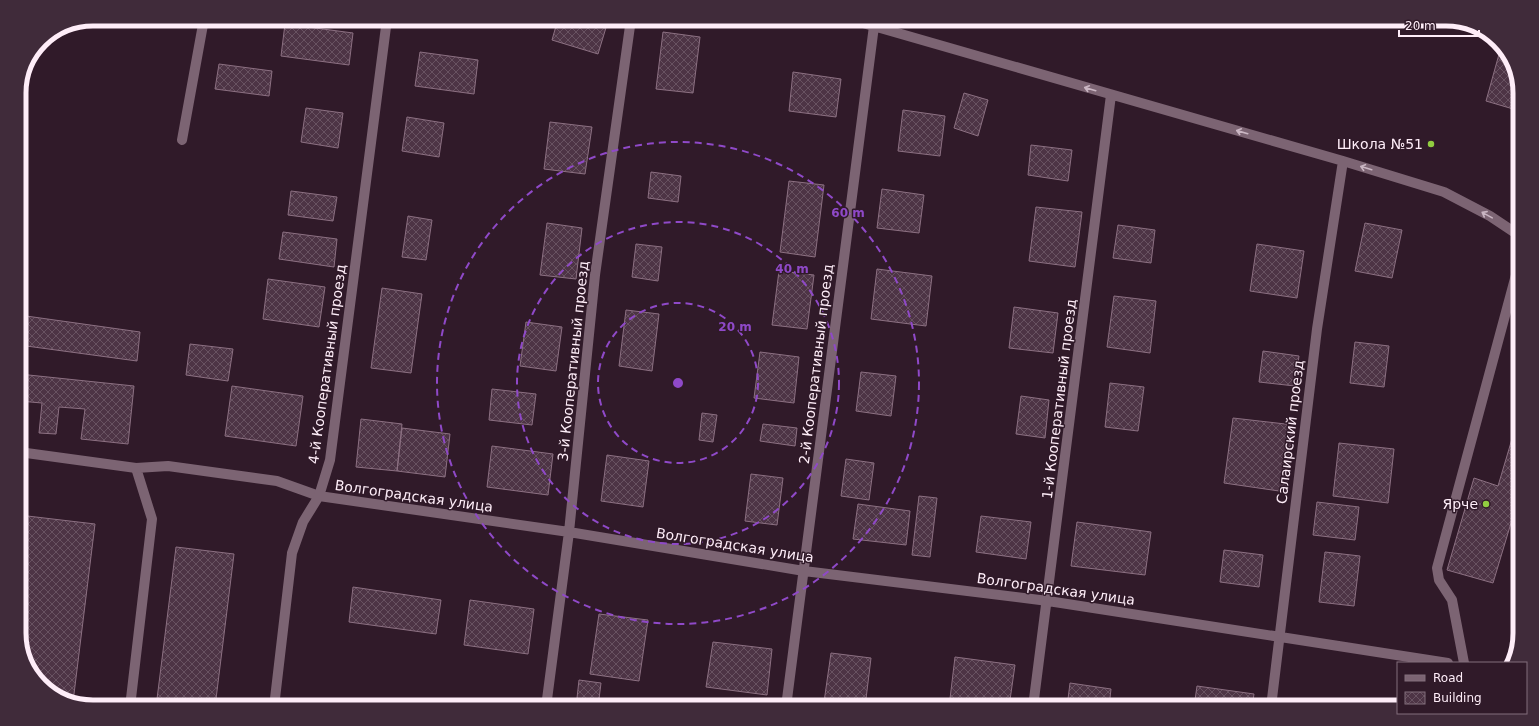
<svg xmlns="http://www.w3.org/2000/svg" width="1539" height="726" font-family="'DejaVu Sans',sans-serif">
<defs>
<pattern id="building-cross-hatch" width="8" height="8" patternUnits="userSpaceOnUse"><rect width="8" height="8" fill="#4d3445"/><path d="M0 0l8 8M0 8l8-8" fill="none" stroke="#685261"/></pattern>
</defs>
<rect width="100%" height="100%" fill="#301a29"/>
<path fill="url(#building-cross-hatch)" stroke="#8c7082" d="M558,19h44l6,2 -10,33 -46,-14z
M285,24l68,9 -4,32 -68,-9z
M663,32l37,5 -7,56 -37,-4z
M1501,47l6,5 13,37v22l-34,-10z
M420,52l58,8 -4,34 -59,-8z
M219,64l53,7 -3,25 -54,-7z
M793,72l48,7 -5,38 -47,-6z
M964,93l24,7 -10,36 -24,-8z
M306,108l37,5 -5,35 -37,-6z
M903,110l42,6 -5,40 -42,-5z
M407,117l37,6 -5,34 -37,-6z
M550,122l42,5 -7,47 -41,-5z
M1031,145l41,5 -4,31 -40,-6z
M651,172l30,4 -3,26 -30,-4z
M789,181l35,4 -9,72 -35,-5z
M882,189l42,6 -5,38 -42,-5z
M291,191l46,6 -4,24 -45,-6z
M1036,207l46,5 -7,55 -46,-6z
M408,216l24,4 -6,40 -24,-3z
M547,223l35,5 -6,51 -36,-4z
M1365,223l37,7 -10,48 -37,-7z
M1118,225l37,5 -4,33 -38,-5z
M283,232l54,7 -3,28 -55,-8z
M636,244l26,3 -4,34 -26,-4z
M1257,244l47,7 -7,47 -47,-7z
M877,269l55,7 -6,50 -55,-7z
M779,271l35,4 -7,54 -35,-4z
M268,279l57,8 -6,40 -56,-8z
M382,288l40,6 -11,79 -40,-5z
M1114,296l42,5 -6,52 -43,-6z
M1014,307l44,6 -5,40 -44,-5z
M626,310l33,4 -7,57 -33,-5z
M19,315l121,17 -3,29 -118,-16z
M526,322l36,5 -6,44 -36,-5z
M1355,342l34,4 -5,41 -34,-4z
M190,344l43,5 -5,32 -42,-6z
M1263,351l36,5 -4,30 -36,-4z
M760,352l39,5 -5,46 -40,-5z
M861,372l35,4 -5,40 -35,-5z
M19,374l115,12 -6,58 -47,-5 4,-30 -26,-2 -3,27 -17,-1 3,-30 -23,-2z
M1110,383l34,4 -6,44 -33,-4z
M232,386l71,10 -7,50 -71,-10z
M492,389l44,5 -4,31 -43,-5z
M1021,396l28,4 -4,38 -29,-4z
M1520,412v81l-27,90 -46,-13 27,-92 24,8z
M702,413l15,2 -4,27 -14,-2z
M1233,418l61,7 -8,67 -62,-9z
M361,419l41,5 -5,47 -41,-4z
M763,424l34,4 -2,18 -35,-5z
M402,428l48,6 -5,43 -48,-6z
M1339,443l55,6 -6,54 -55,-7z
M492,446l61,8 -5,41 -61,-8z
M607,455l42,6 -6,46 -42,-6z
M846,459l28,4 -5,37 -28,-4z
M751,474l32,4 -6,47 -32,-4z
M919,496l18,2 -7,59 -18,-2z
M1317,502l42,5 -4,33 -42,-5z
M858,504l52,7 -4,34 -53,-6z
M19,515l76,9 -22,178 -12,-3 -29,-25 -13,-36z
M981,516l50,6 -5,37 -50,-7z
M1077,522l74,10 -6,43 -74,-9z
M176,547l58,7 -19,153h-59z
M1224,550l39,5 -4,32 -39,-5z
M1325,552l35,4 -6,50 -35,-4z
M353,587l88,13 -5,34 -87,-12z
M470,600l64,9 -6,45 -64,-9z
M599,614l49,6 -9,61 -49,-7z
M713,642l59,7 -5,46 -61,-8z
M831,653l40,5 -6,49 -41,-5z
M955,657l60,8 -6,42h-60z
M579,680l22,3 -3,24h-22z
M1070,683l41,6 -2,18h-42z
M1197,686l57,8 -2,13h-58z
M339,699l38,5v3h-39z"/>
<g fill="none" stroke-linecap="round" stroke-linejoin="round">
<path stroke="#7c6473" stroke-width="10" d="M182,140l22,-121
M1464,663l-12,-63 -13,-20 -2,-12 83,-308
M130,707l22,-188 -16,-51 32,-2 109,15 42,15"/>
<path stroke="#7c6473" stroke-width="10" d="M849,19l494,142 101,31 46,24 30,20
M19,452l117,16
M319,496l250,36 235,39 244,30 400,62
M274,707l18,-154 11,-31 16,-26 11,-36 57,-441
M546,707l23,-175 26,-257 36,-256
M786,707l88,-681
M1033,707l78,-612
M1271,707l46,-378 26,-168"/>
</g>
<defs><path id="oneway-shaft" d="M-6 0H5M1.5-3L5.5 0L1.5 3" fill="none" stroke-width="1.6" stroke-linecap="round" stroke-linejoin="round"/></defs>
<g stroke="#cab6c3">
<use href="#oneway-shaft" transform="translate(1090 89) rotate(-164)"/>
<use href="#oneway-shaft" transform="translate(1242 132) rotate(-164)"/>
<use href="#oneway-shaft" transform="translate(1366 168) rotate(-163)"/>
<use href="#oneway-shaft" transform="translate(1487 215) rotate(-151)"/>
</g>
<g fill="none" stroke="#8f49c8" stroke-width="2" stroke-dasharray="7 5">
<circle cx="678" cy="383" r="80"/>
<circle cx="678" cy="383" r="161"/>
<circle cx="678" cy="383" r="241"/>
</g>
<g fill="#91cd40" stroke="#301a29" stroke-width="1.5">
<circle cx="1431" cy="144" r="4"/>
<circle cx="1486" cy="504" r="4"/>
</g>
<g text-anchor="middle" stroke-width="3" stroke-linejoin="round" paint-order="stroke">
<g font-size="14" fill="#feedf8" stroke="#301a29" text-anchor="end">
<text x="1423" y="149">Школа №51</text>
<text x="1478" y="509">Ярче</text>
</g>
<g font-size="14" fill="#feedf8" stroke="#301a29">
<text transform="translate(573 361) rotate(-84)" y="5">3-й Кооперативный проезд</text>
<text transform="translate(327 364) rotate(-82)" y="5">4-й Кооперативный проезд</text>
<text transform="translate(816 364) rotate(-83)" y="5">2-й Кооперативный проезд</text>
<text transform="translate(1059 399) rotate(-83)" y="5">1-й Кооперативный проезд</text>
<text transform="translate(1290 432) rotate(-83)" y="5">Салаирский проезд</text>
<text transform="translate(414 496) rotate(8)" y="5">Волгоградская улица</text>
<text transform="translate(735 545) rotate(9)" y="5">Волгоградская улица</text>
<text transform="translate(1056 589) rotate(8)" y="5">Волгоградская улица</text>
</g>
</g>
<path d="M0 0H1539V726H0ZM93 26H1446A67 67 0 0 1 1513 93V633A67 67 0 0 1 1446 700H93A67 67 0 0 1 26 633V93A67 67 0 0 1 93 26Z" fill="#402b3a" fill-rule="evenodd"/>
<path fill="none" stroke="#feedf8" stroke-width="5" d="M93 26H1446A67 67 0 0 1 1513 93V633A67 67 0 0 1 1446 700H93A67 67 0 0 1 26 633V93A67 67 0 0 1 93 26Z"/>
<circle cx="678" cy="383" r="6" fill="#8f49c8" stroke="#301a29" stroke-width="2"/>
<g font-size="12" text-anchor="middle" font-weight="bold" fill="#8f49c8" stroke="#301a29" stroke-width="3" stroke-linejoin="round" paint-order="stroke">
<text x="848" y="217">60 m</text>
<text x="792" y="273">40 m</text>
<text x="735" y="331">20 m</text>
</g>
<rect x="1397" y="662" width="130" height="52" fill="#301a29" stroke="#826e7c"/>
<rect x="1405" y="675" width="20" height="6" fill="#7c6473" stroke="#826e7c"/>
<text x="1433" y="682" font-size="12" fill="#feedf8">Road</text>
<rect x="1405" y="692" width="20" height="12" fill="url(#building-cross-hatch)" stroke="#826e7c"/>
<text x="1433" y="702" font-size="12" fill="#feedf8">Building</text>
<path d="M1399 30v6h80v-6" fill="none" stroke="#feedf8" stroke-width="2"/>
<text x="1405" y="30" font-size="12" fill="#feedf8" stroke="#301a29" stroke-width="3" paint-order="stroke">20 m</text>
</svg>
